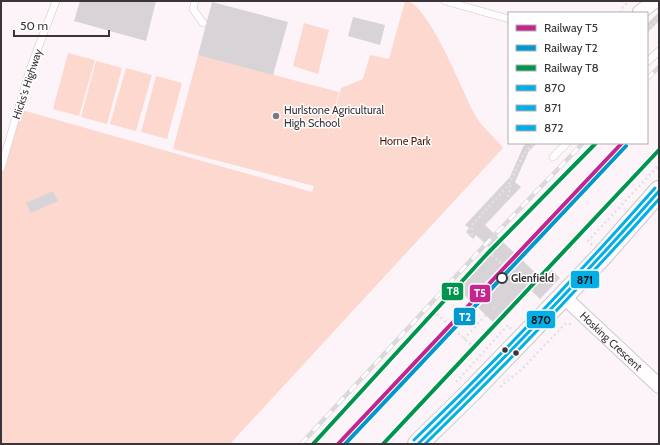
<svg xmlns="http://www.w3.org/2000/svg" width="660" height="445" font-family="Cabin,sans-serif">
<rect width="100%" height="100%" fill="#fcf4f8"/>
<path fill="#fcd8cf" d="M405,1c23,0 58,92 69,112 6,13 21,24 29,35l-273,296h-229v-284l14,-52 297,84 2,-6 -141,-37 25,-94 141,37 -14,56 16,-60 22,-9 7,-24 19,4z
M304,23l25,7 -11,44 -25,-8z
M68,53l27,7 -16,56 -26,-7z
M96,61l26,7 -15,56 -26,-7z
M126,68l26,7 -16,56 -26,-7z
M156,76l26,7 -15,56 -26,-7z"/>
<path fill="#d8d3d7" d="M80,1h76l-10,40 -72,-20z
M212,2l76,20 -15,53 -75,-20z
M659,12v9l-12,12v-9z
M353,17l32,8 -5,20 -32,-9z
M526,143h11l-8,8 -14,31 6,5 -36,38 57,54 9,-10 9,9 -20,21 -12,-12 -34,36 -37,-35 36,-37 -17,-16 -3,4 -7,-7 3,-4 -4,-3 45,-48 13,-30z
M53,191l5,10 -27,12 -5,-10z"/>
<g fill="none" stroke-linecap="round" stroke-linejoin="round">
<g stroke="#cec8cb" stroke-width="8">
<path id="lane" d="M195,1l-2,8 10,14
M445,1l64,18
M647,62l12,-11
M553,157l14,-14
M1,168l29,-99 26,-68"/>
</g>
<g stroke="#cec8cb" stroke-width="16">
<g id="street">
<path d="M640,12l15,-11"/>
<path id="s1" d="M563,296l96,90"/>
</g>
</g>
<g stroke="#cec8cb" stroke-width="22">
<path id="secondary" d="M418,444l53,-52 130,-135 58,-66"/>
</g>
<path stroke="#e4e1e3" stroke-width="2.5" stroke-dasharray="2 3" stroke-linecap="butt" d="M621,13v-4l8,-8
M647,30l12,-12
M508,197l3,-15
M472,235v-10l35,-38 17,-33 10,-11
M592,245l-4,-4 71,-76
M492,255l11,10
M515,274l12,11
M471,287l3,-1
M493,308l2,-1
M437,314l11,10
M458,333l13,12
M464,339l22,-24
M456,382l52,-57 3,4
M500,387l21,-17 45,-47 7,2"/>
<use href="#lane" stroke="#fffdfe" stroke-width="7"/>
<use href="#street" stroke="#fffdfe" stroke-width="14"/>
<use href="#secondary" stroke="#fffdfe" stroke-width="20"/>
<g stroke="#dad8d9" stroke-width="4.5">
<path id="rail" d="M647,79l12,-12
M301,444l182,-197 100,-104"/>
</g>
<use href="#rail" stroke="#fff" stroke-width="3" stroke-dasharray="9" stroke-linecap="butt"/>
<g stroke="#fff" stroke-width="6">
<path id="bus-1" d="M418,444c83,-82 164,-165 241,-253"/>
</g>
<g stroke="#fff" stroke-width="6">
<path id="bus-2" d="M425,444c81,-79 159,-161 234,-245"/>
</g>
<g stroke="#fff" stroke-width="6">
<path id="bus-3" d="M414,440c84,-81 164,-165 241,-252"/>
</g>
<use href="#bus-1" stroke="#03afe6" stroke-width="3"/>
<use href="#bus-2" stroke="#03afe6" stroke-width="3"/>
<use href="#bus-3" stroke="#03afe6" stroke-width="3"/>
<g stroke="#fff" stroke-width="7">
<path id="rail-1" d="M338,444l284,-301"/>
</g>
<g stroke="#fff" stroke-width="7">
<path id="rail-2" d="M345,444l281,-298"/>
</g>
<g stroke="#fff" stroke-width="7">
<path id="rail-3" d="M313,444l174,-190 109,-111
M383,444l276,-294"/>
</g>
<use href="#rail-1" stroke="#c4258f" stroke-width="4"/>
<use href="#rail-2" stroke="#0098cd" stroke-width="4"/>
<use href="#rail-3" stroke="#00954c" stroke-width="4"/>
</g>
<circle fill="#7f777b" stroke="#fff" stroke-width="1.5" cx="276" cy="116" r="4"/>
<circle fill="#fff" stroke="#3b3438" stroke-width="2" cx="502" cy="278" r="5"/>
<g fill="#3b3438" stroke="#fff" stroke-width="1.5">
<circle cx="505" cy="350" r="3.5"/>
<circle cx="516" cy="353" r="3.5"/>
</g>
<g text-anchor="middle" stroke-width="3" stroke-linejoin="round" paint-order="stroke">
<g font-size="11" fill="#3b3438" stroke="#fff">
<text transform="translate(27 84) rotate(-72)" y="4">Hicks's Highway</text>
<text dy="4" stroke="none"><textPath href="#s1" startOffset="66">Hosking Crescent</textPath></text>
</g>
<g font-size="11" fill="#3b3438" stroke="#fff" text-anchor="start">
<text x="284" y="114">Hurlstone Agricultural<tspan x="284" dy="13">High School</tspan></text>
</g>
<g font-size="11" fill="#4f1a06" stroke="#fff">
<text x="405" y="145">Horne Park</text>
</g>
<g font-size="11" font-weight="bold" fill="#3b3438" stroke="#fff" text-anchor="start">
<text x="511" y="282">Glenfield</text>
</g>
</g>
<g stroke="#fff" stroke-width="1.5">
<rect x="570" y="270" width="30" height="19" rx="4" fill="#03afe6"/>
<rect x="441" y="282" width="23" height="19" rx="4" fill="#00954c"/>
<rect x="469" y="284" width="22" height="19" rx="4" fill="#c4258f"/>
<rect x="453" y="307" width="23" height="19" rx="4" fill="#0098cd"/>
<rect x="526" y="310" width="30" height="19" rx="4" fill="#03afe6"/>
</g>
<g font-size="11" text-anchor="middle" font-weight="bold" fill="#fff">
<text x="453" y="295">T8</text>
<text x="480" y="297">T5</text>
<text x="465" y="321">T2</text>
</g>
<g font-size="11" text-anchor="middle" font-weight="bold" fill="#111">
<text x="585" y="284">871</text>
<text x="541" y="324">870</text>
</g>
<rect width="660" height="445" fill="none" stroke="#3b3438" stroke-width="4"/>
<rect x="508" y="12" width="140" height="132" fill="#ffffff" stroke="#b1aeaf"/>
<rect x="516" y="25" width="20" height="6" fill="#c4258f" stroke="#b1aeaf"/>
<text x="544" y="32" font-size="12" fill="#3b3438">Railway T5</text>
<rect x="516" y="45" width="20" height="6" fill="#0098cd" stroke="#b1aeaf"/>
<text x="544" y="52" font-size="12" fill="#3b3438">Railway T2</text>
<rect x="516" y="65" width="20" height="6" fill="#00954c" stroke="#b1aeaf"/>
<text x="544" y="72" font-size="12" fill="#3b3438">Railway T8</text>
<rect x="516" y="85" width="20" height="6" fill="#03afe6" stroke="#b1aeaf"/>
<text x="544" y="92" font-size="12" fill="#3b3438">870</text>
<rect x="516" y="105" width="20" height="6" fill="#03afe6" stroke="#b1aeaf"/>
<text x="544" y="112" font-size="12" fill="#3b3438">871</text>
<rect x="516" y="125" width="20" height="6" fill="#03afe6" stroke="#b1aeaf"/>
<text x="544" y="132" font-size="12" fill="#3b3438">872</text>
<path d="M14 30v6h95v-6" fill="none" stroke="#3b3438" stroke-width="2"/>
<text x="20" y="30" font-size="12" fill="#3b3438" stroke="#ffffff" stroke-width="3" paint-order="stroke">50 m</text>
</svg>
